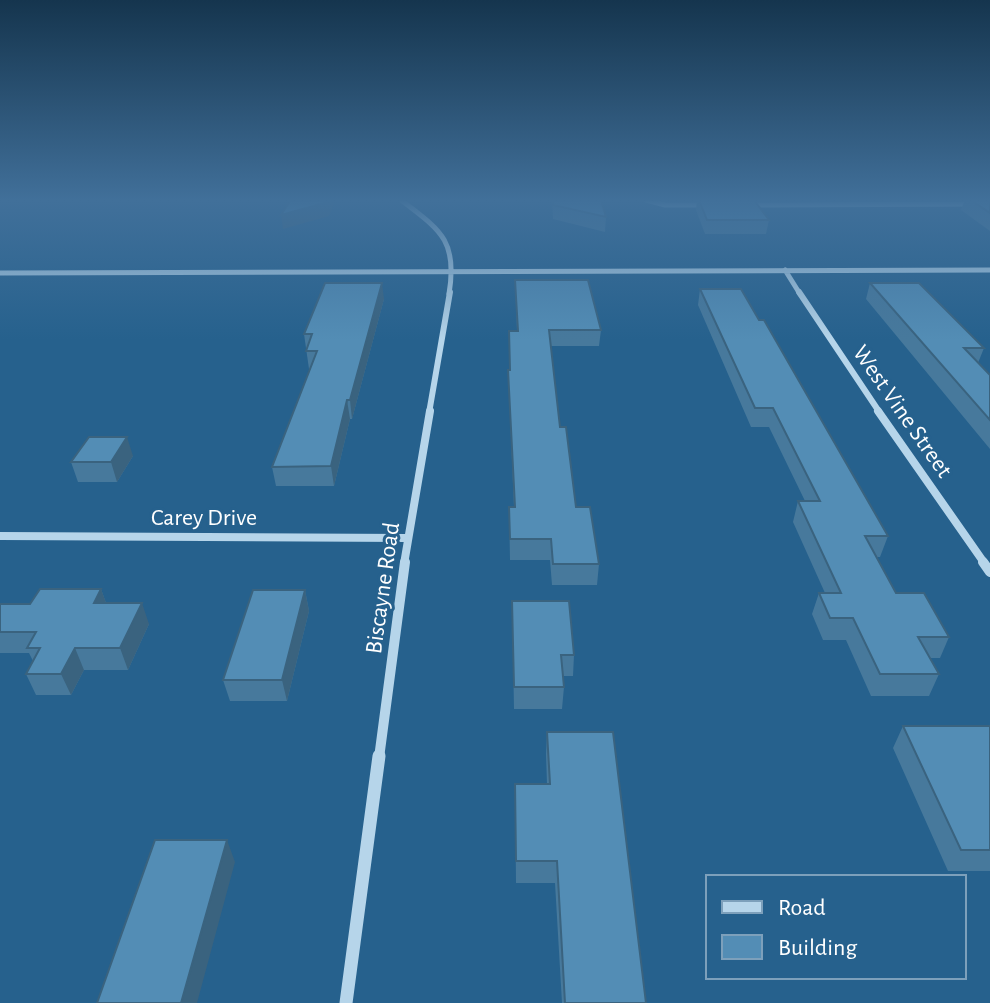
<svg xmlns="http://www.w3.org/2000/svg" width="990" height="1003" font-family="'Alegreya Sans',sans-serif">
<rect width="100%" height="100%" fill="#26618d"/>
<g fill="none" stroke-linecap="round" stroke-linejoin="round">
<path stroke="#b6d5ea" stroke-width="5" d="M401,200c39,30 57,40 48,94
M646,200l19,5h39
M750,205l240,-1
M785,270l15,24
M0,273l990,-3"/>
<path stroke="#b6d5ea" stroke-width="6" d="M799,292l81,121
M429,413l21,-121"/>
<path stroke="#b6d5ea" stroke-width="8" d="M878,411l107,153
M0,536l408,2
M404,564l26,-153"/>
<path stroke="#b6d5ea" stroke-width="10" d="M983,562l7,10
M379,758l26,-196"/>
<path stroke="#b6d5ea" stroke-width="13" d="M346,1003l33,-247"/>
</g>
<path fill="#47799c" d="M552,200h49l5,17 -1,15 -52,-13z
M697,200h57l15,20 -3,14h-61l-9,-24z
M965,200h25v31l-29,-21z
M515,280l86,50 -2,16h-48l9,81 16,80 23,57 -2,21h-45l-2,-25h-40l-1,-53h5l-6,-137h2l-1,-39h8z
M870,283l114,65 -6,15 12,12v74l-124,-150z
M700,289l188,247 -8,21h-3l19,36 53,44 -9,21h-10l9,16 -10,22h-58l-25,-56h-23l-11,-26 7,-21h6l-32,-71 5,-21h7l-36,-74h-18l-53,-122z
M384,299l-32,120h-2l-16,67h-58l-4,-19 38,-98h-1l-5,-35z
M133,456l-16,26h-39l-7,-20z
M101,589l5,14 43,21 -21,46h-44l-13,25h-35l-10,-21 7,-13 -4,-8h-29v-49h30z
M305,590l4,21 -22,90h-57l-7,-21z
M512,601l62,54 -1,21h-10l1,11 -2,22h-48z
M903,726h87v145h-42l-55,-123z
M547,732l99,271h-84l-7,-120h-39l-1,-99h32l-1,-30z"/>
<path fill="#3a637f" d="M329,200h7l-7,16 -46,13 -2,-14z
M382,283l2,16 -32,120 -2,-19z
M347,400l3,19 -16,67 -3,-20z
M127,437l6,19 -16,26 -6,-20z
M101,589l8,22 -15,-8z
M305,590l4,21 -22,90 -5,-21z
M142,603l7,21 -21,46 -8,-22z
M75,648l9,22 -13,25 -10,-21z
M227,840l8,22 -38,141h-16z"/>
<path fill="#538db5" stroke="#3a637f" stroke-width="2" d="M291,200h38l-1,2 -47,13z
M553,200h48l5,17 -53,-12z
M699,200h55l15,20h-62z
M971,200h19v13z
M515,280h73l13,50h-52l11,97h6l10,80h14l9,57h-46l-2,-25h-41l-1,-32h6l-7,-137h2l-1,-39h9z
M325,283h57l-32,117h-3l-16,66 -59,1 45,-116h-11l6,-17h-8z
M870,283h49l65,65h-20l26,27v45z
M700,289h41l18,31h5l124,216h-23l31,57h28l25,44h-31l21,37h-59l-27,-56h-23l-11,-25h22l-43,-92h22l-47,-93h-18z
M89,437h38l-16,25h-40z
M40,589h61l-7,14h48l-22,45h-45l-14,26h-35l14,-26h-13l9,-16h-36v-28h30z
M253,590h52l-23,90h-59z
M512,601h57l5,54h-13l3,32h-50z
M903,726h87v124h-29z
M547,732h66l33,271h-81l-8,-142h-41l-1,-77h35z
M155,840h72l-46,163h-84z"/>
<linearGradient id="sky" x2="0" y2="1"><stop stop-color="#15354e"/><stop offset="0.59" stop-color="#41709a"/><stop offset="1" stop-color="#41709a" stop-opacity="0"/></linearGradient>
<rect width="990" height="340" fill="url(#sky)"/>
<g text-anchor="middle" stroke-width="6" stroke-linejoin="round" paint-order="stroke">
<g font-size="24" fill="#fff" stroke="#26618d">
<text transform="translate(903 411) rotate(55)" y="8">West Vine Street</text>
<text x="204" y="525">Carey Drive</text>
<text transform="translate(382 588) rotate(-82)" y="8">Biscayne Road</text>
</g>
</g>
<rect x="706" y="875" width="260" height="104" fill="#26618d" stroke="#7da0bb" stroke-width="2"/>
<rect x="722" y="901" width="40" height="12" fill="#b6d5ea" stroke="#7da0bb" stroke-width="2"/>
<text x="778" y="915" font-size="24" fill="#ffffff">Road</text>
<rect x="722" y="935" width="40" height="24" fill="#538db5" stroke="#7da0bb" stroke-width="2"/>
<text x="778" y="955" font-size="24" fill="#ffffff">Building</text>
</svg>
